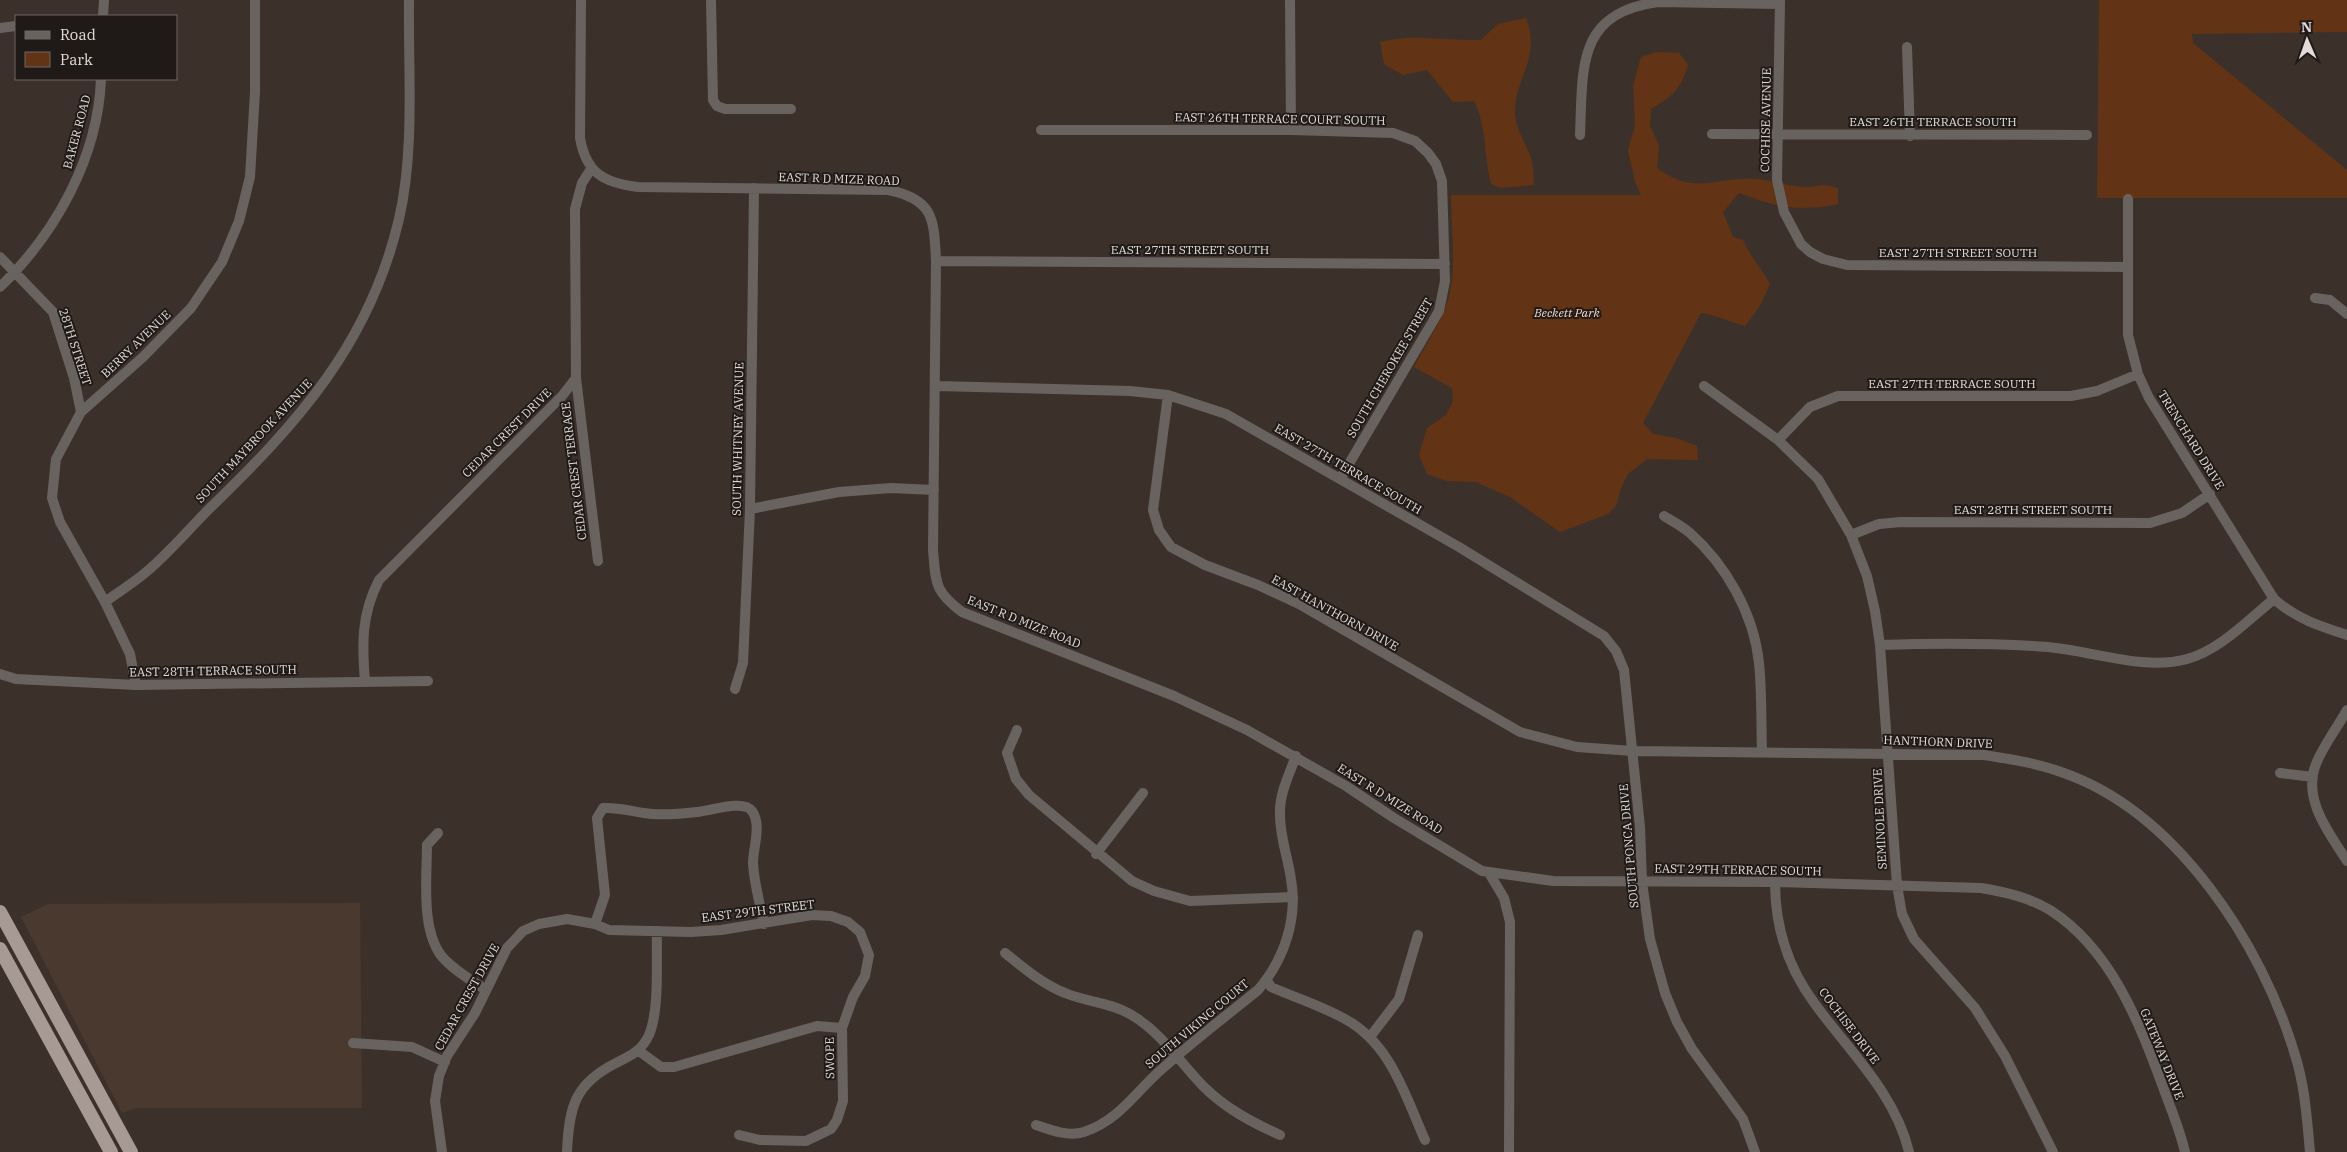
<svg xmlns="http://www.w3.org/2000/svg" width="2347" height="1152" font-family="'IBM Plex Serif',serif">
<rect width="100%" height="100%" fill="#3c312a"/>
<path fill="#4a392f" d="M360,903l2,205h-226l-14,5 -101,-196 27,-13z"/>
<path fill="#623415" d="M2099,0h248v32l-155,2 1,9 154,127v28h-250z
M1526,18c16,42 -13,61 -11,97 1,14 11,29 16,43 3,8 2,18 3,27l-34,3 -9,-4c-7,-28 -4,-57 -17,-83l-21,1 -26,-32 -24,5 -19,-11 -4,-22c33,-9 67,-1 101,-2l17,-16z
M1657,52l22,1 9,11c-6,24 -15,32 -37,45l-1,17 9,19 -2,23c38,28 57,9 97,11 17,1 33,7 50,8 14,1 15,-5 34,1v16c-38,8 -63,3 -99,-11l-16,19 10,25 10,3c7,17 19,29 27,44l-10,22 -15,20c-11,-3 -36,-13 -44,-13l-58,110 10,11 23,4 21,8 1,14 -51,-1 -19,15 -7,14 -5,18 -8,8 -48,18 -50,-35 -34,-15 -29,-1 -20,-7 -8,-19 8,-27 19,-13 7,-14 -1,-13 -38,-21c10,-20 24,-40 32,-61 12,-31 5,-79 5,-111h190l-6,-13 -7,-32 7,-24 -2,-40 8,-29z"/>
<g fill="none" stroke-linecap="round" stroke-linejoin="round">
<path stroke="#696360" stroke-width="10" d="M581,0l-1,138c6,35 24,45 58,49l250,3c46,9 46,29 48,71l-3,289c3,33 1,41 29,62l212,84 73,34 99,56 48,32 88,53 71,10 222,1 206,6c24,4 47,9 69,22 61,39 89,112 113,177 8,22 17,43 22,65
M711,0l2,100 4,6 8,3h66
M1290,0l1,130
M1780,0l-3,180 7,32 17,32 9,8 13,7 24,6 281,2
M103,16l1,-16
M0,28l16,-2
M1907,47l3,89
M1041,130h250l102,3 22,8 13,12 8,11 6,17 3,100 -6,30 -99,168
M1712,134l375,1
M1580,135c3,-67 -4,-122 78,-133l122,2
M591,169l-9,14 -7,26 1,169 22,183
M2128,199v136l10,39 11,24 125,201c23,20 45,27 73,36
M0,257l53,55 21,66 7,34
M936,261l509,3
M0,287c56,-54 98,-130 101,-208
M2315,298l15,2 17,14
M936,386l194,5 38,4 58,19 233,133 145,89 12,15 8,19 16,157 2,55 8,57 15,54 12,29 15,27 51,70 12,33
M1704,386l74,54 40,39 33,56 16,41 8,35 5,34 17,240 5,29 12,25 61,69 30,48 48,96
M1168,395l-15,115 6,20 12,17 34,18 53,20 41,19 221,128 57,15 56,4 351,4c26,4 52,8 77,17 115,39 201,172 234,283 10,31 12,65 15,97
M1778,440l32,-33 28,-11h233l26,-5 41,-17
M750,509l89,-17 52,-4 43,2
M1664,516c8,5 18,10 26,17 36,32 64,81 69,130 3,29 2,59 3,89
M1851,535l28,-11 22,-2 249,1 32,-10 28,-19
M105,602c13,-10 27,-18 40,-29 23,-19 43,-43 64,-64 89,-86 161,-166 190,-290 16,-69 9,-148 10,-219
M1880,645c55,-2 114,-2 168,2 45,4 96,24 139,12 33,-9 61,-39 87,-60
M0,674l16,5 120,6 292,-4
M365,682c-3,-38 -4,-67 14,-102l183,-184 14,-18
M136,685l-6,-31 -25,-52 -45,-80 -8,-24 4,-39 25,-47 62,-55 48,-49 31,-46 17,-41 11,-44 5,-85v-92
M735,689l8,-26 7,-154 4,-321
M2347,710c-10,18 -24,36 -31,54 -14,35 13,69 31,97
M1017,730l-10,23 9,26 13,16 103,86 22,10 36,10 103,-4
M2280,773l33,4
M438,833l-11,12c0,31 -6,82 13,109 9,13 32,27 46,36
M1096,854l47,-61
M1489,873l15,25 6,24 -1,230
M1775,882c0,44 13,86 40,122 34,47 80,89 94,148
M595,924l10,-29 -8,-77 6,-10c15,-1 26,3 41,5 17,3 36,1 53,-1 14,-1 46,-13 55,-1 10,14 1,36 1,52 1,20 7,41 11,61
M1005,953c19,15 37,31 60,40 21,9 45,9 65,21 31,18 49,47 73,72 22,22 48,36 77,49
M1267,980l4,7 7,3c22,9 46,17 67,29 46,25 60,76 80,121
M1370,1037l29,-38 19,-64
M353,1043l59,4 33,15
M639,1051l22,16h13l143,-41 25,2
M1036,1125c14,5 33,12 48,7 36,-12 52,-41 79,-64 30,-27 63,-52 95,-78 26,-30 40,-71 33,-111 -3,-21 -11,-42 -11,-64 -1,-21 9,-40 16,-59
M442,1152l-7,-51 4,-25 8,-20 28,-43 32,-65 16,-17 16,-7 28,-5 28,5 14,6 82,2 30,-2 91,-15 19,1 17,6 12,10 9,23 -4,21 -12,21 -11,31 1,73 -6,19 -6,9 -25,12 -46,-1 -21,-5
M567,1152c2,-46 8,-69 51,-90 14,-7 24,-12 31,-27 11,-26 7,-75 8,-104"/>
<path stroke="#a79a94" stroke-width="14" d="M0,912l131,240
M0,949l111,203"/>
</g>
<g text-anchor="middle" stroke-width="4" stroke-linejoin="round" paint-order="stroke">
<g font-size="12" fill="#e2dbd7" stroke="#1f1a17">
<text transform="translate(1280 119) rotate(1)" y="4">EAST 26TH TERRACE COURT SOUTH</text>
<text transform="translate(1766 120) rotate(-89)" y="4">COCHISE AVENUE</text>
<text x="1933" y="126">EAST 26TH TERRACE SOUTH</text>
<text transform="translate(77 132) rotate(-75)" y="4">BAKER ROAD</text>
<text transform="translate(839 179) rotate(2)" y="4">EAST R D MIZE ROAD</text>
<text x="1190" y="254">EAST 27TH STREET SOUTH</text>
<text x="1958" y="257">EAST 27TH STREET SOUTH</text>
<text transform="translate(136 344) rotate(-44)" y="4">BERRY AVENUE</text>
<text transform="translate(75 347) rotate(72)" y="4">28TH STREET</text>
<text transform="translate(1390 368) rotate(-60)" y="4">SOUTH CHEROKEE STREET</text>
<text x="1952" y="388">EAST 27TH TERRACE SOUTH</text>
<text transform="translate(507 433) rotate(-45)" y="4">CEDAR CREST DRIVE</text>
<text transform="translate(738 439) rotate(-89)" y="4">SOUTH WHITNEY AVENUE</text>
<text transform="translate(2191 440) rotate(58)" y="4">TRENCHARD DRIVE</text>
<text transform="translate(254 441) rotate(-47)" y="4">SOUTH MAYBROOK AVENUE</text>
<text transform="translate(1348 469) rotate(30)" y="4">EAST 27TH TERRACE SOUTH</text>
<text transform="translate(574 471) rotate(-97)" y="4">CEDAR CREST TERRACE</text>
<text x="2033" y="514">EAST 28TH STREET SOUTH</text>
<text transform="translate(1335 613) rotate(29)" y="4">EAST HANTHORN DRIVE</text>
<text transform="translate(1024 622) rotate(22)" y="4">EAST R D MIZE ROAD</text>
<text transform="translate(213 671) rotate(-1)" y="4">EAST 28TH TERRACE SOUTH</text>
<text transform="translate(1938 742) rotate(2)" y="4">HANTHORN DRIVE</text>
<text transform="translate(1390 799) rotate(32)" y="4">EAST R D MIZE ROAD</text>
<text transform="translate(1880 819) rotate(-93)" y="4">SEMINOLE DRIVE</text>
<text transform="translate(1629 846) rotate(-95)" y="4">SOUTH PONCA DRIVE</text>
<text transform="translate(1738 870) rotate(1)" y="4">EAST 29TH TERRACE SOUTH</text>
<text transform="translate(758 911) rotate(-7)" y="4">EAST 29TH STREET</text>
<text transform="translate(467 997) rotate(-61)" y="4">CEDAR CREST DRIVE</text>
<text transform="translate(1197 1024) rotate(-40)" y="4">SOUTH VIKING COURT</text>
<text transform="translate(1849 1026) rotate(53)" y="4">COCHISE DRIVE</text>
<text transform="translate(2162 1054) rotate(68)" y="4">GATEWAY DRIVE</text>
<text transform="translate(830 1058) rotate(-91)" y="4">SWOPE</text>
</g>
<g font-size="12" font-style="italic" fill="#fad8c5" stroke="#1f1a17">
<text x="1567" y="317">Beckett Park</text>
</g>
</g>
<rect x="15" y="15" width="162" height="65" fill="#1f1a17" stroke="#6d6764"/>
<rect x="25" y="31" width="25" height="8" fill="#696360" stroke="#6d6764"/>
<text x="60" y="40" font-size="15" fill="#e2dbd7">Road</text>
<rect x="25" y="52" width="25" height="15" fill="#623415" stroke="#6d6764"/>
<text x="60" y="65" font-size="15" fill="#e2dbd7">Park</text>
<g transform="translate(2307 40) rotate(358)" stroke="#1f1a17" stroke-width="4" paint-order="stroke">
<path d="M0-4L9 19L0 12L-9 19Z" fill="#e2dbd7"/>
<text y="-8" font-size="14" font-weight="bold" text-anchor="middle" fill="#e2dbd7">N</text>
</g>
</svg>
